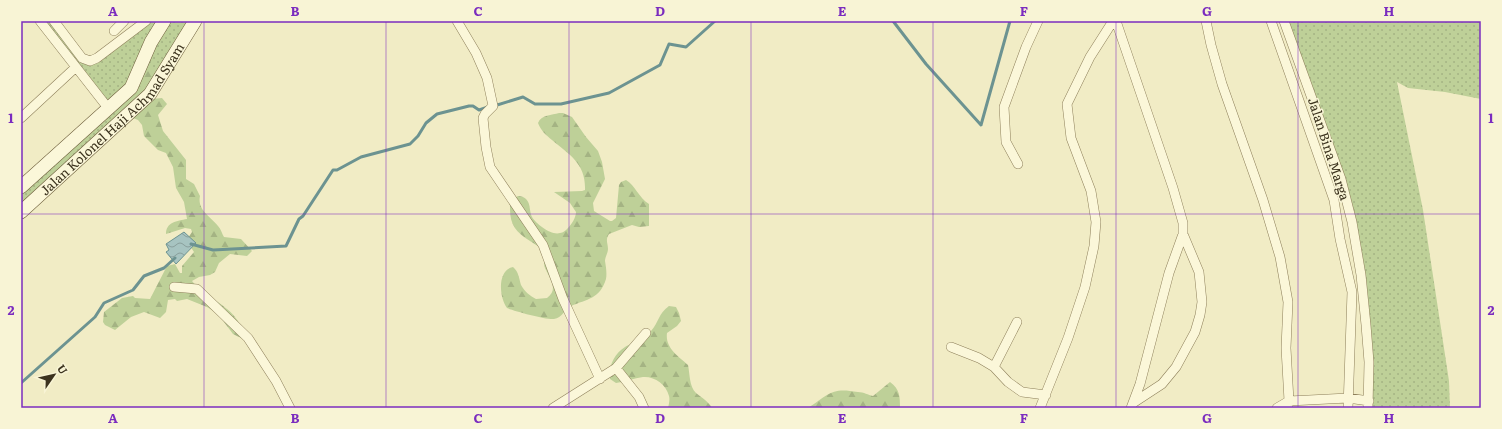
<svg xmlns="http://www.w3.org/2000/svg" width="1502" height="429" font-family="Literata,serif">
<defs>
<pattern id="grass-dots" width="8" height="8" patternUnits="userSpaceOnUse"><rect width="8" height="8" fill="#bed098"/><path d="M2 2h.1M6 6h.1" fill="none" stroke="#a4b383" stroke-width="1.8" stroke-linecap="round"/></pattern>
<pattern id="forest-firs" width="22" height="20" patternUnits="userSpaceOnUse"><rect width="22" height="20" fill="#bed098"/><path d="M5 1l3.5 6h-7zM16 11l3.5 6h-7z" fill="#a4b383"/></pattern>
<pattern id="water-waves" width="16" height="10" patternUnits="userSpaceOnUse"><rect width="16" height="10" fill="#a7c4c1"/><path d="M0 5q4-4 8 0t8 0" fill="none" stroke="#89a09c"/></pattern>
</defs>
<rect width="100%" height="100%" fill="#f1ecc5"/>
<path fill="url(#grass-dots)" d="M40,21h14l36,39 56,-39h50l-46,73 -129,118v-25l87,-79z
M1284,21h197v78l-36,-7 -37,-4 -11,-6 26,128 26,171 1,27h-82l1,-7 -17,-179z"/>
<path fill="url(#forest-firs)" d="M141,65l23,6 -12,28 10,-1 5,6 -9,11 5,16 23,29v19l8,5 6,12c-3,14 10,20 18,30 3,3 4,8 6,11l17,2 11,12 -5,5 -17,-2 -11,9 -4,9 -5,3 -11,2 -7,4c13,16 35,23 46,40 2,5 3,11 4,16l-1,1 -8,-4 -15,-20 -11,-7 -20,-8 -10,2 -2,-2 -7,1 -2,12 -6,6 -16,-6 -13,5 -16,13 -10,-5 -2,-3 1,-10 18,-14 11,-2 2,2 15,1 17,-33 8,-2 5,9h2v-7l12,-14 -4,-6 -2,-8 4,-6 -1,-3 -6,-1 -19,6c0,-12 11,-13 21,-15l-3,-17 -8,-14 -3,-21 -7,-14 -8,-3 -14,-14 -2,-11 -4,-5 -30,-12z
M559,113h4l9,4 14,20 12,14 4,11 3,17 -12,24 1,8 16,10h2l4,-3 3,-33 2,-3 5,-2c9,5 13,18 23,24v22l-10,1 -7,-2 -23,9c-4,6 -1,9 -1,15 0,4 -3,8 -3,12 1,6 2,12 1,18 -6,20 -19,20 -35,27 -6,3 -9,12 -17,13 -7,1 -40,-8 -47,-11 -8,-11 -10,-38 6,-41 6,5 6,12 8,18 4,7 9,11 15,14l11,-1c12,-9 3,-19 -2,-30 -3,-8 3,-12 -5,-20 -3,-3 -7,-5 -10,-7 -14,-9 -20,-16 -20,-32 0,-6 3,-11 8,-13 3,0 6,1 8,3 5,5 3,12 6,18 4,7 20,19 28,16 3,0 6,-3 8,-5 4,-4 8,-11 8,-16l-6,-9 -16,-11 28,-1 3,-1c1,-26 -15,-35 -33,-50 -6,-5 -11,-9 -14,-17 3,-8 14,-8 21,-10z
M669,306l7,1 3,6 2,8 -4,5 -10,7c-2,15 11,23 21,32 2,9 1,21 8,28 6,5 12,8 16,15h-44c1,-4 2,-9 1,-12 -3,-12 -15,-20 -26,-19 -9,1 -18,5 -27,6l-6,-4c-2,-12 4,-25 15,-32 4,-3 10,-3 14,-6 4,-2 9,-7 12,-10 8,-9 7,-17 18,-25z
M890,382c10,7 10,15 10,26h-92c21,-14 23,-21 50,-16 6,0 10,3 15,4z"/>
<path fill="url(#water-waves)" stroke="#6c9391" d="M184,232l12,11 -20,21 -10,-12 3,-2 -3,-6z"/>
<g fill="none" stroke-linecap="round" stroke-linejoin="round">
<path stroke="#6c9391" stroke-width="3" d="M893,21l33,43 55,61 29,-104
M494,106l29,-9 12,7h26l48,-11 51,-28 9,-21 17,3 29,-26
M191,244l22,6 73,-4 13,-27 4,-3 30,-46h4l24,-13 49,-13 8,-8 8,-13 11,-9 32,-8h4l6,4 9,-3
M21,383l74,-66 9,-14 29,-13 11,-14 20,-8 11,-10"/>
<g stroke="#8d7f5a" stroke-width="10">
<path id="minor" d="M40,21l68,87
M54,21l28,37 8,3 7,-3 49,-37
M457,21l19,32 11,25 6,28 -8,8 -2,4 3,29 4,20 53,78 20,54 37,80
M1116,21l57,167 10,35v11l-14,39 -29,111 -9,24
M1206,21l5,24 11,39 41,116 17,57 8,45 -2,46 3,53 -2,7
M1271,21l63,179 6,39 12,53 -4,116
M1284,21l57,158 11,43 9,53 5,50 3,37 -1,46
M114,31l10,-10
M21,118l55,-51
M1018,164l-12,-22 -2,-35 22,-60 12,-26
M174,287l23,2 51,49 28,43 14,27
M1017,322l-23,45 14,15 14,10 24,3
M951,347l28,11 15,9
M616,368l23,29 5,11
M1133,403l29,-19 14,-17 19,-35 5,-17 2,-13 -3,-30 -16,-38
M553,408l63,-40 30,-35
M1040,408l28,-70 17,-51 9,-41 2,-24 -5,-31 -20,-53 -4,-34 23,-47 23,-36
M1277,408l12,-7 59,-3 21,3"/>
</g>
<g stroke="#6f603d" stroke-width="14">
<g id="secondary">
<path d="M21,187l110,-99 20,-46 13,-21"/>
<path id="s1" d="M21,212l129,-118 45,-73"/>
</g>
</g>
<use href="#minor" stroke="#fbf7d9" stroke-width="9"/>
<use href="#secondary" stroke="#fbf7d9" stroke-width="13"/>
</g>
<path fill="none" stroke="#7b2cbf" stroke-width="1" stroke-opacity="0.55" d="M204,21v387M386,21v387M569,21v387M751,21v387M933,21v387M1116,21v387M1298,21v387M21,214h1460"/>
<g text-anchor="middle" stroke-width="3" stroke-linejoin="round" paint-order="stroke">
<g font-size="13" fill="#3c331e" stroke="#f8f4d5">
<text dy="5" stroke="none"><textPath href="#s1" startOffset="131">Jalan Kolonel Haji Achmad Syam</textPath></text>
<text transform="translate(1329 149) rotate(72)" y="5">Jalan Bina Marga</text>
</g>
</g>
<rect width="1502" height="429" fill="none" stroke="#f8f4d5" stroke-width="44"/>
<g transform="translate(54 375) rotate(56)" stroke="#f8f4d5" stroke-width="3" paint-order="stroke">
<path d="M0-3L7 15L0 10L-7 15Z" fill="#3c331e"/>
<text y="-6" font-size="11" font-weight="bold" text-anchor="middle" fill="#3c331e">U</text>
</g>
<rect x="22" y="22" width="1458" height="385" fill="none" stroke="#7b2cbf" stroke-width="1.5"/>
<g font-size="13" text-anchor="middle" font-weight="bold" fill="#7b2cbf">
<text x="113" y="16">A</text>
<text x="295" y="16">B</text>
<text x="478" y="16">C</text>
<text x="660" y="16">D</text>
<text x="842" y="16">E</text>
<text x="1024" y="16">F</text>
<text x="1207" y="16">G</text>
<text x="1389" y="16">H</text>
<text x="11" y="123">1</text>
<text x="1491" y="123">1</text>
<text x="11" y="315">2</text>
<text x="1491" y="315">2</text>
<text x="113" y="423">A</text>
<text x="295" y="423">B</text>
<text x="478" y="423">C</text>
<text x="660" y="423">D</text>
<text x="842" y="423">E</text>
<text x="1024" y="423">F</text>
<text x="1207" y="423">G</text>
<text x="1389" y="423">H</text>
</g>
</svg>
